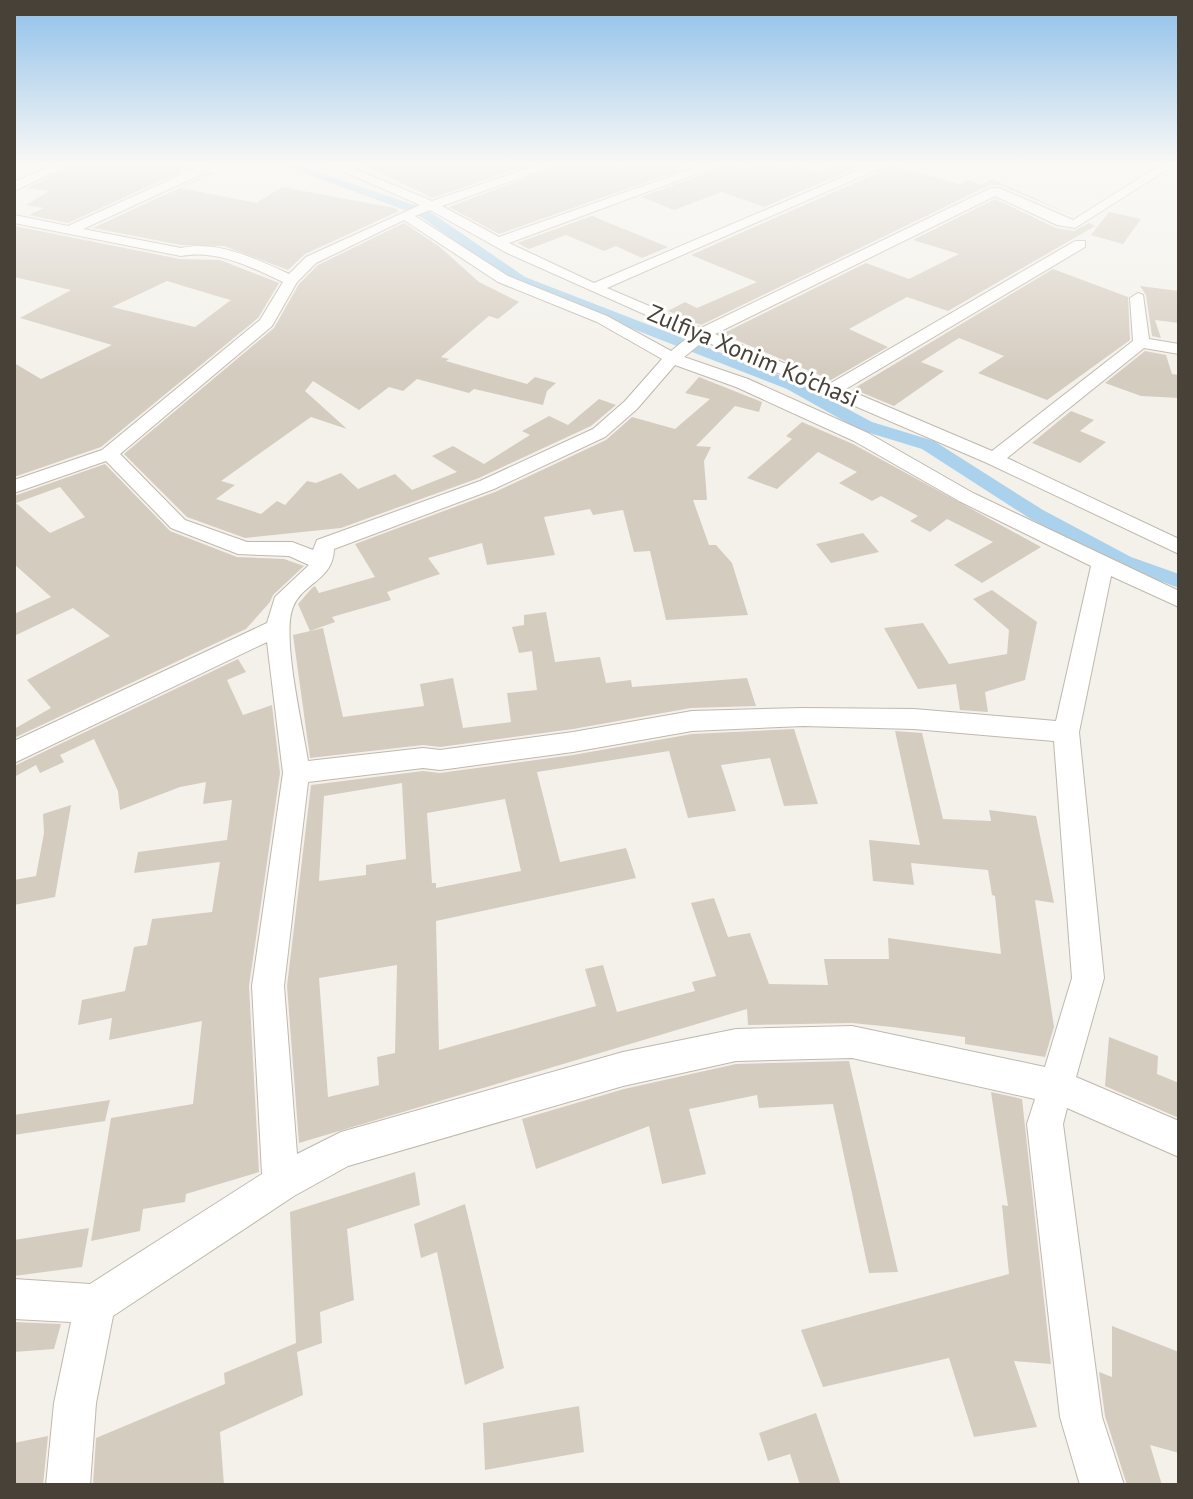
<svg xmlns="http://www.w3.org/2000/svg" width="1193" height="1499" font-family="'PT Sans',sans-serif">
<rect width="100%" height="100%" fill="#f4f1ea"/>
<g fill="none" stroke-linecap="round" stroke-linejoin="round">
<path fill="#abd2ec" fill-rule="evenodd" d="M274,162h15l137,47 99,68 274,106 73,39 62,19 109,69 88,47 48,17v14l-62,-23 -88,-47 -107,-69 -62,-19 -73,-41 -272,-106 -97,-68z"/>
</g>
<path fill="#d5ccc0" fill-rule="evenodd" d="M79,162h79l31,6 -121,55 -39,-8 15,-7 -18,-3 23,-14 -22,-3z
M358,162h180l-106,36z
M567,162h47l1,8 24,-8h25l20,7 -185,65 -50,-27z
M845,162l20,2 -101,43 -42,-15 -48,18 -33,-13 89,-33 18,6 17,-7 21,6 8,-4 24,8z
M893,166l66,18 11,-4 11,5 11,-6 82,37 -74,-31h-10l-289,140 -33,-14 17,-9 12,6 60,-26 -66,-27z
M205,171l9,2 -33,15 75,15 26,-16 113,21 4,3 -94,43 -17,16 -64,-24 -43,-1 -88,-17 110,-51z
M995,199l61,29 18,3 15,-8 6,3 -147,85 -41,-14 -58,32 39,18 -57,33 -109,-46 144,-71 43,16 50,-25 -46,-14z
M1109,212l32,7 -18,25 -32,-9z
M592,216l76,31 -26,11 -26,-12 -12,5 -38,-16 -37,14 -12,-6z
M404,223l36,24 39,35 40,20 -21,17 -9,-3 -48,41 8,2 -3,2 81,23 8,-7 21,6 -9,8 -4,14 -69,-16 -5,4 -52,-14 -14,12 -14,-4 -30,23 -46,-29 -8,10 42,38 -36,-12 -90,64 14,4 -19,14 45,15 16,-13 8,4 22,-24 9,2 25,-10 17,16 37,-15 17,16 45,-18 -25,-16 21,-10 31,18 46,-29 -8,-4 27,-15 19,9 31,-26 17,6 -25,21 -112,52 -138,50 -96,10 -58,-21 -63,-63 150,-126 25,-44 19,-19z
M14,226l166,33 40,1 59,23 -21,35 -157,129 -87,30v-114l27,16 71,-34 -92,-27 51,-28 -57,-13zM167,281l53,16 11,3 -36,27 -83,-20z
M1053,269l75,28 2,43 -83,60 -69,-27 26,-17 -45,-18 -38,24 23,9 -50,35 -41,-17z
M1140,286l39,5v32l-24,-3 6,18 -9,-2 -6,-41z
M1145,351l21,4 6,19 7,1v23l-38,-2 -36,-13z
M699,377l63,25 -3,10 -24,-6 -39,40 15,1 -7,14 3,39h-14l16,45h7l16,18 16,52 -82,5 -16,-69 -16,1 -11,-42 -30,5 -3,-6 -46,8 11,38 -68,10 -5,-22 -54,15 12,16 -53,18 4,8 -59,17 3,5 -25,9 -12,-27 14,-16 3,-2 4,7 56,-16 -20,-33 140,-52 111,-52 26,-23 43,12 35,-30 -25,-6z
M1071,411l23,9 -14,11 26,11 -26,21 -48,-20z
M802,422l51,22 188,103 -59,36 -28,-18 39,-23 -46,-23 -17,13 -20,-11 8,-5 -37,-20 -9,5 -33,-18 18,-11 -39,-20 -41,37 -30,-11 45,-39 -6,-3z
M105,464l65,67 67,26 47,2 20,7 -31,29 -3,7 -24,27 -232,109v-9l37,-21 -24,-28 83,-44 -37,-28 -59,28v-22l37,-17 -37,-33v-68zM60,487l25,30 -35,16 -34,-30z
M863,533l16,19 -48,11 -15,-19z
M992,590l45,32 -12,58 -40,12 3,20 -28,-2 -4,-26 -38,5 -34,-61 39,-5 26,41 58,-10 2,-24 -36,-31z
M546,612l9,50 45,-5 6,26 25,-3 1,7 115,-9 9,28 -65,2 -118,21 -133,18 -17,-2 -113,13 -17,-123 30,-7 20,89 81,-11 -4,-22 33,-6 10,50 48,-6 -4,-29 30,-3 -5,-39 -13,2 -7,-26 12,-2v-10z
M238,659l8,13 -19,8 16,35 29,-10 8,68 -31,213 10,186 -73,22 -1,8 -42,7 -3,22 -49,10 20,-123 82,-14 9,-83 -93,19 3,-22 -34,7 4,-25 43,-9 9,-44 13,-2 5,-26 60,-7 8,-50 -86,11 4,-21 89,-12 5,-40 -29,4 3,-22 -26,5 -60,23 -2,-19 -24,-52 -34,16 4,7 -24,11 -4,-8 -22,12v-11z
M794,729l24,75 -34,2 -14,-48 -49,7 15,46 -48,7 -19,-67 -132,21 23,90 66,-14 10,30 -200,43 3,129 157,-44 -11,-37 18,-4 14,47 78,-21 -3,-9 24,-6 -25,-73 23,-5 14,39 22,-4 19,51 59,1 -4,-26h65l-1,-21 113,16 -6,-58 -3,-1 -4,-25 -77,-7 3,22 -41,-4 -4,-41 51,5 -25,-114 27,2 21,86 48,2 -2,-11 47,6 18,87 -19,-3 19,127 -9,30 -80,-13v-7l-73,-10 -40,-4 -104,2 -1,-16 -448,134 -12,-157 24,-201 112,-14 17,2 133,-18 119,-21zM402,783l4,76 -40,6v10l-47,6 5,-85zM505,799l16,72 -85,17v-5h-4l-5,-70zM397,965l-2,88 -18,4 2,28 -51,12 -9,-119z
M71,805l-16,92 -41,8v-25l22,-4 8,-43 -1,-19z
M1109,1037l49,19 -1,18 22,9v35l-74,-32z
M849,1061l49,211 -29,1 -36,-169 -74,4 -2,-13 -68,14 17,65 -44,10 -13,-58 -113,43 -14,-50 102,-30 112,-25z
M991,1092l31,7 29,265 -37,-3 23,66 -63,10 -25,-79 -126,29 -22,-57 208,-56 -7,-69 6,1z
M110,1100l-5,21 -91,14v-20z
M415,1172l5,33 -73,24 7,71 -34,12 2,31 -25,9 6,43 -83,37 4,53h-131l3,-47 129,-54 -1,-11 72,-30 -6,-131z
M465,1204l39,164 -39,17 -28,-133 -16,6 -7,-34z
M89,1228l-7,39 -68,9v-36z
M14,1322l47,2 -7,25 -40,3z
M1112,1326l67,26v101l-29,-8 12,40h-35l-22,-69 -6,-44 13,5z
M579,1406l5,46 -99,18 -2,-47z
M816,1413l25,72h-41l-10,-31 -22,7 -9,-28z
M48,1436l-5,49h-29v-42z"/>
<g fill="none" stroke-linecap="round" stroke-linejoin="round">
<g stroke="#bfb8ad" stroke-width="2">
<path id="minor" d="M61,162h15l-62,29v-9z
M322,162h16l94,39 115,-39h17l-122,44 57,31 212,-75h17l-219,81 85,40 284,-121h16l-287,126 94,40 290,-140h8l74,32 92,-58h14l-104,66 -18,-3 -62,-29 -280,138 116,49 244,-142h10v6l-239,142 146,62 141,-110 -3,-43 8,-5 5,2 6,44 30,5v10l-35,-6 -137,110 172,81v15l-192,-91 -283,-122 -20,16 64,22 120,54 105,60 206,98v16l-68,-31 -32,156 25,246 -28,99 103,44v36l-112,-49 -4,16 39,293 22,68h-44l-20,-68 -33,-293 8,-25 -183,-41 -116,3 -113,25 -275,80 -54,30 -181,120 -17,87 -6,82h-44l8,-82 17,-81 -57,-3v-40l76,5 172,-110 -10,-188 31,-213 -16,-131 -253,121v-22l253,-118 8,-26 34,-32 -20,-9 -51,-2 -67,-26 -65,-67 -92,32v-13l88,-30 158,-130 23,-38c-32,-15 -66,-33 -102,-26l-167,-33v-8l54,11 130,-59 4,1v6l-119,55 98,19c37,-8 75,11 108,26l17,-17 114,-52zM430,210l77,43 184,82 -20,16 -64,-35 -99,-40 -93,-60zM404,220l94,62 99,40 65,37 -37,42 -32,28 -113,52 -163,59 -4,10 -21,-8h-45l-62,-22 -65,-66 152,-128 25,-44 19,-19zM675,365l61,22 118,54 105,60 132,65 -35,155 -142,-12 -111,-1 -111,3 -119,21 -133,18 -17,-2 -115,13c-5,-34 -27,-125 -15,-154 10,-25 40,-26 41,-58l160,-60 111,-52 32,-28zM803,726l111,3 140,12 18,237 -27,89 -193,-41 -116,3 -113,23 -282,80 -44,22 -13,-168 24,-204 115,-14 17,2 133,-18 119,-21z"/>
</g>
<use href="#minor" fill="#fff" fill-rule="evenodd"/>
</g>
<linearGradient id="sky" x2="0" y2="1"><stop stop-color="#8fc0ea"/><stop offset="0.44" stop-color="#faf9f6"/><stop offset="1" stop-color="#faf9f6" stop-opacity="0"/></linearGradient>
<rect width="1193" height="372" fill="url(#sky)"/>
<g text-anchor="middle" stroke-width="6" stroke-linejoin="round" paint-order="stroke">
<g font-size="24" fill="#474138" stroke="#fff">
<text transform="translate(753 356) rotate(23)" y="8">Zulfiya Xonim Ko'chasi</text>
</g>
</g>
<rect width="1193" height="1499" fill="none" stroke="#474138" stroke-width="32"/>
</svg>
